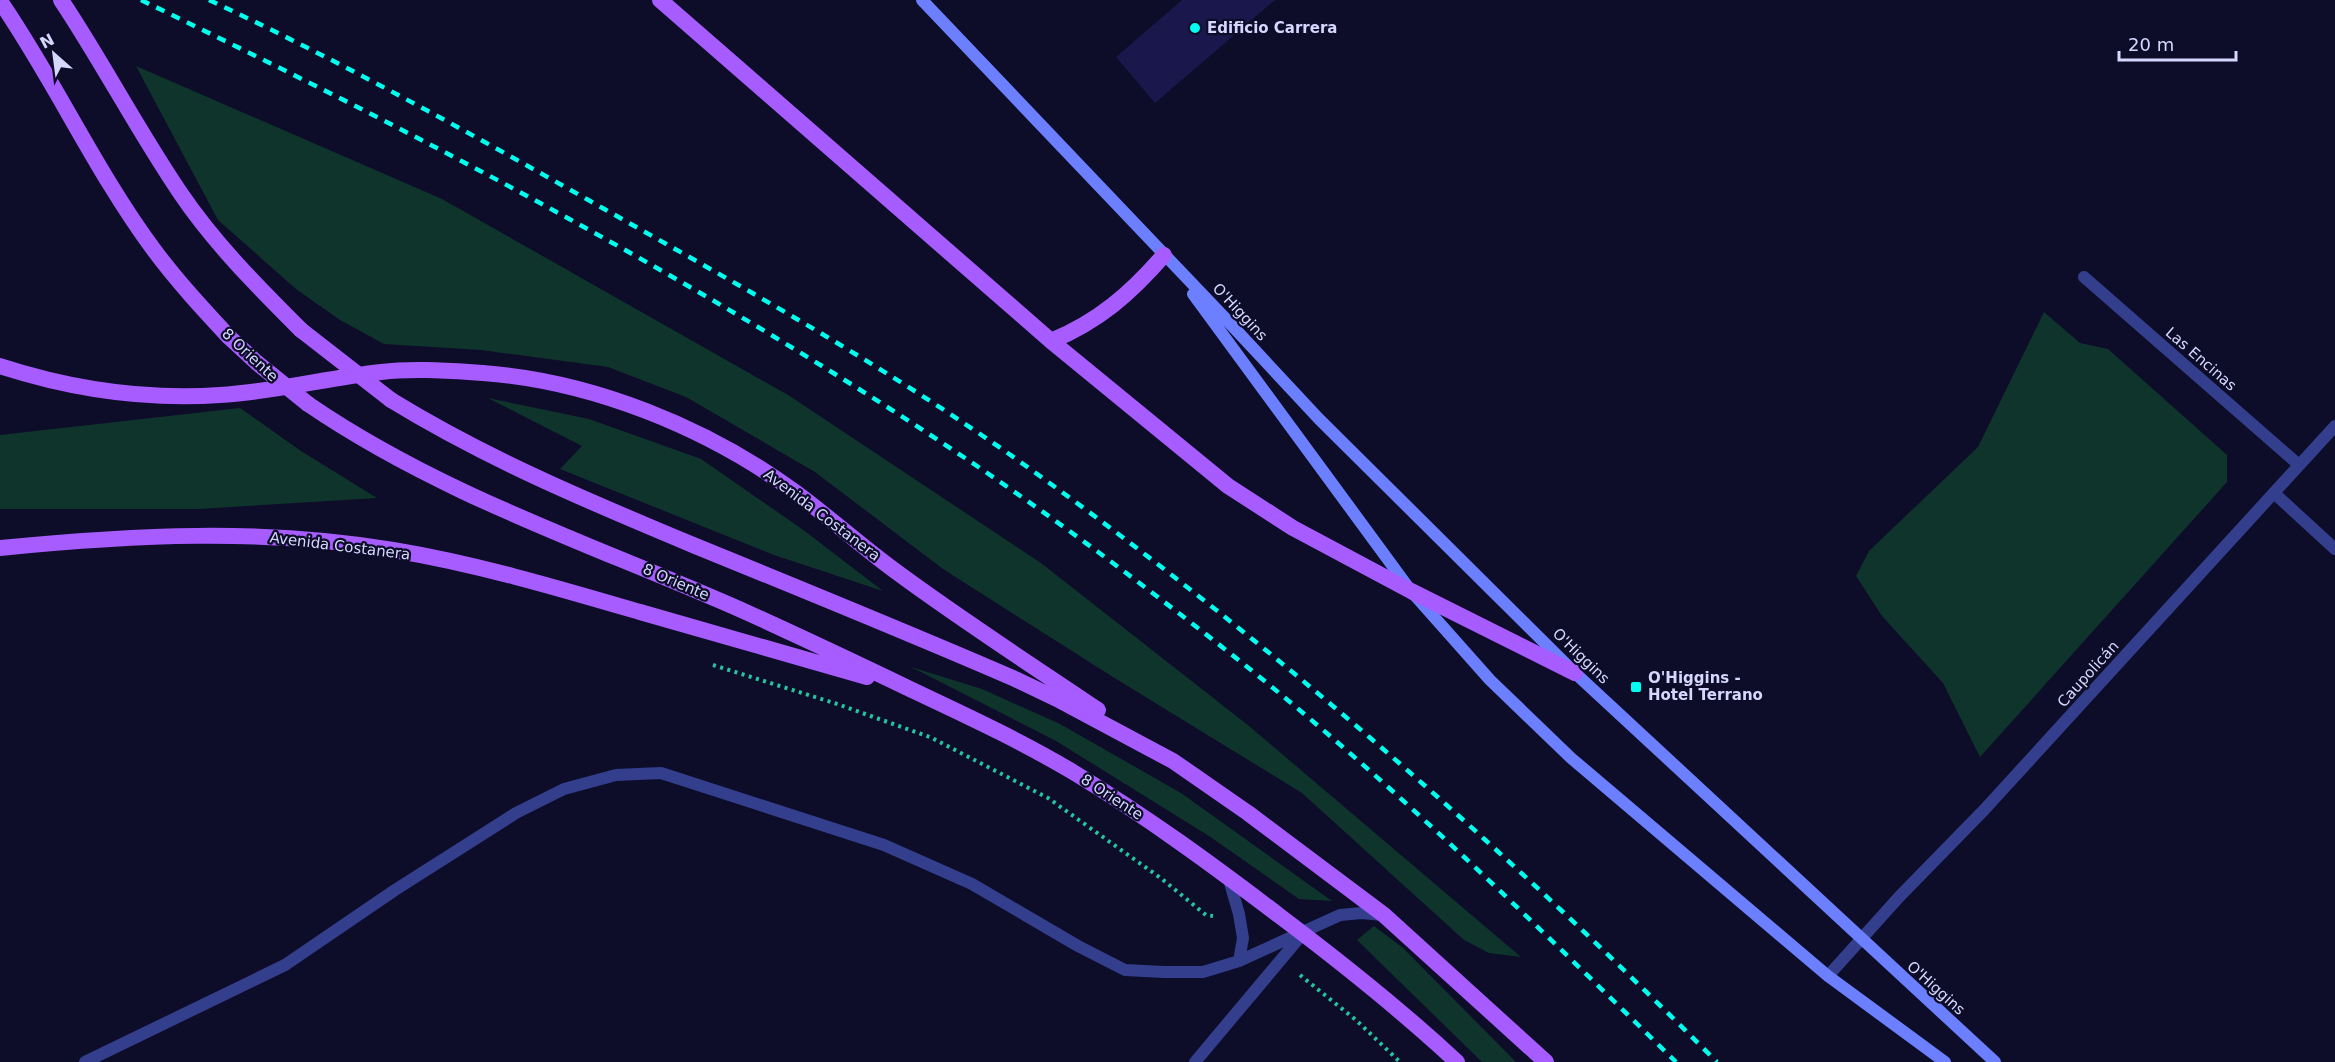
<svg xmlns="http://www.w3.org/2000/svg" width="2335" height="1062" font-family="'DejaVu Sans',sans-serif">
<rect width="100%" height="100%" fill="#0d0d29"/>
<path fill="#0f342c" d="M136,66l306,133 346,196 253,168 208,163 272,231 -32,-4 -25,-13 -162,-147 -189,-116 -170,-108 -128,-97 -129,-75 -78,-30 -127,-17 -97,-6 -44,-24 -44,-31 -78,-69z
M2044,312l36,31 28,6 119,106v27l-247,275 -37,-74 -61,-67 -26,-40 13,-25 109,-104z
M488,398l101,21 112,40 101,70 81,62 -109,-36 -214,-86 22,-23z
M240,408l61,43 76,47 -178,11h-199v-74z
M911,667l71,22 78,35 121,69 151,108 -33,-2 -90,-63 -153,-95z
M1374,926l29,22 113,114h-34l-125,-122z"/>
<path fill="#19174c" d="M1182,0h93l-120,103 -39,-46z"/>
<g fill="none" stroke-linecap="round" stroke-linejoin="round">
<path stroke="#22c6a1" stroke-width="4" stroke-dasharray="3 4.5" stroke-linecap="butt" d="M713,665l121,38 96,34 118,61 114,81 44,36 7,1
M1300,975l56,45 44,42"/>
<path stroke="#333e8d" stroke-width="12" d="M2274,493l61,56
M1228,876l11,38 4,24 -4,23
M85,1062l200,-97 110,-75 121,-77 48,-24 52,-14 45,-2 223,72 88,39 106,62 47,24 39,2h39l36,-11 101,-46 22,-2 21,2
M1195,1062l105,-125"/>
<path stroke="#333e8d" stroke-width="12" d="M2084,277l215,188
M1828,976l71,-79 85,-87 351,-384"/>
<path stroke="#6c80ff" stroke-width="12" d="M922,0l301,316 96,103 256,254 420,389
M1193,294l218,297 79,89 81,78 257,218 117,86"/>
<path stroke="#a75cff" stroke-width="16" d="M61,0c42,63 77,131 120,194 34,50 77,93 120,136
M660,0l391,341 177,145 65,42 118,63 164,82
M0,1c55,80 96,171 154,249 23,31 49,59 75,87
M1051,341c47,-19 80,-48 113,-86
M0,366c71,23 145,34 220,29 54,-3 107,-17 161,-23 33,-4 69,-1 102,1 109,8 223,54 312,119 34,25 65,53 99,78 66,49 136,94 204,140
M391,400c96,59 199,102 302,145 108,44 216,88 322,134l42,20 116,62 75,52 136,102 162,147
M308,404c136,93 292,143 440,209 55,25 110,51 164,77 55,26 109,51 161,82 73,44 141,94 208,145 61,46 120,93 176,145
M0,548c132,-13 262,-20 393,2 84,14 165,38 247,62 75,21 151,43 227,65"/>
<path stroke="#01ffef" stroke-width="4.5" stroke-dasharray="9 8" stroke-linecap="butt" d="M141,0c282,136 563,283 824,458 91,61 180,128 266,196 158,125 301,267 445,408
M209,0c144,67 282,145 420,223 135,76 271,153 397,243 248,178 476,380 691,596"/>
<path stroke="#a75cff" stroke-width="16" d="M301,330l90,70
M229,337l27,25 52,42"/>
</g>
<g fill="#01ffef" stroke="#0d0d29" stroke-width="2">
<circle cx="1195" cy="28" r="6"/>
<rect x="1630" y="681" width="12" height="12" rx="3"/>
</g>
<g text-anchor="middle" stroke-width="4.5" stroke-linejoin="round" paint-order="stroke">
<g font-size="15" font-weight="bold" fill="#d5d7ff" stroke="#0d0d29" text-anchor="start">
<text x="1207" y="33">Edificio Carrera</text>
<text x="1648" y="683">O'Higgins -<tspan x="1648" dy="17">Hotel Terrano</tspan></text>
</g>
<g font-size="15" fill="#d5d7ff" stroke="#0d0d29">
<text transform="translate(1240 312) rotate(47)" y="5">O'Higgins</text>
<text transform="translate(250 355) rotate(43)" y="5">8 Oriente</text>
<text transform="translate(2201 359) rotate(41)" y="5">Las Encinas</text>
<text transform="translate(822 515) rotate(37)" y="5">Avenida Costanera</text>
<text transform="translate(340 546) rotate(7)" y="5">Avenida Costanera</text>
<text transform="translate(676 582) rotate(23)" y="5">8 Oriente</text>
<text transform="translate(1581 656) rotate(44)" y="5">O'Higgins</text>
<text transform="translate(2088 674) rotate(-48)" y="5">Caupolicán</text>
<text transform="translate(1112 797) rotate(33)" y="5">8 Oriente</text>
<text transform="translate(1936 988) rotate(42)" y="5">O'Higgins</text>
</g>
</g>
<g transform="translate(54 54) rotate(332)" stroke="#0d0d29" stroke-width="4.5" paint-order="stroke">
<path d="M0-4.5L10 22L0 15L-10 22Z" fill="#d5d7ff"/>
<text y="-9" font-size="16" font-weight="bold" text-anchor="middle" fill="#d5d7ff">N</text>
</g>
<path d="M2119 51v9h117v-9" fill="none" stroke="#d5d7ff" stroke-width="3"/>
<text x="2128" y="51" font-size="18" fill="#d5d7ff" stroke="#0d0d29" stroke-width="4.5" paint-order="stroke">20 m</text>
</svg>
